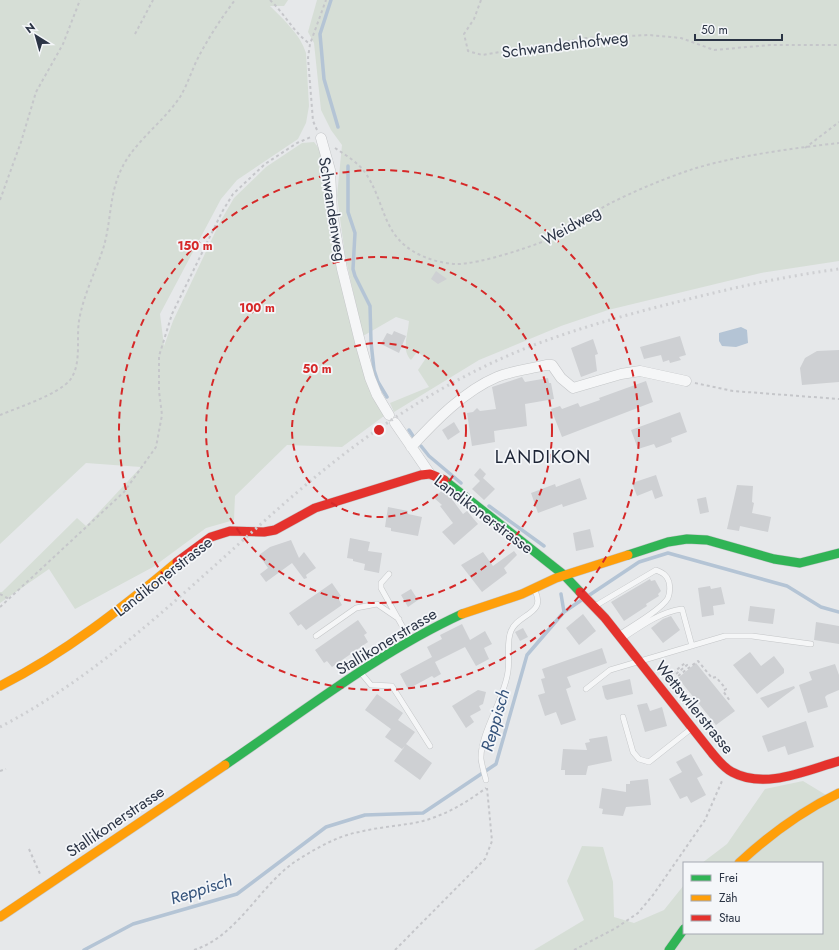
<svg xmlns="http://www.w3.org/2000/svg" width="839" height="950" font-family="Jost,sans-serif">
<rect width="100%" height="100%" fill="#e6e8ea"/>
<path fill="#d6ded6" d="M0,0h288l-4,6h-14c14,14 30,28 36,47l3,53 -3,17 -8,16 -61,41 -16,19 -61,115 4,32 9,-25 19,-40 28,-59 14,-24 32,-31 36,-24 12,-1c14,16 13,38 13,59l57,215 -42,31 -55,-2 -52,51 -1,24 -28,8 -53,39 -78,42 -26,-40 -49,34v-11h2l75,-74 9,8 55,-59 -55,-4 -86,81z
M317,0h522v261l-78,12 -153,37 -47,16 -82,34 -85,52 -4,-9 39,-16 -11,-17 8,-12 -9,-6 -6,8c-10,-10 -3,-25 -2,-39l-13,-4 -33,19 -18,-81 -8,-59 5,-51 -11,-15 -10,-20 -7,-67 -6,-11z
M803,781l28,17 8,-5v157h-305l50,-30 -17,-39 15,-35 21,1 10,35 1,35 20,6 30,-13 20,-25v48h138v-70h-120l25,-19 38,-55z"/>
<path fill="#b4c4d5" d="M741,327l6,3 1,13 -12,4 -14,-1 -3,-5v-8z"/>
<g fill="none" stroke-linecap="round" stroke-linejoin="round">
<path stroke="#b4c4d5" stroke-width="3.5" d="M331,0l-11,34 4,45 14,48
M348,166v46l7,21 -2,36 2,7 15,30 1,36 3,28 4,12 9,15
M409,430l4,6
M421,446l8,10 32,27
M489,506l55,40
M561,594l3,18
M588,596l51,-34 29,-9 119,33 34,21 18,5
M84,950l49,-26 104,-30 89,-67 39,-12 58,-2 73,-49 31,-109 37,-43 19,-13"/>
</g>
<path fill="#ced0d3" d="M436,271l11,8 -9,5 -7,-5z
M394,331l12,5 -7,17 -18,-9 6,-11 5,2z
M680,336l6,19 -7,2 2,3 -11,3 -1,-3 -6,2 -2,-7 -17,4 -4,-12z
M593,339l5,15 -3,1 2,16 -16,6 -10,-29z
M839,350v32l-37,3 -2,-17 5,-10 12,-7z
M522,377l3,5 23,-4 1,5h2l3,16 -29,5 2,22 -33,5 1,11 -23,4 -5,-33 6,-1 4,-4 3,3 16,-2 -4,-22z
M646,381l7,21 -91,35 -11,-28 9,-3 2,3 16,-6 2,4 20,-7 -1,-2z
M680,412l7,20 -16,6 1,4 -16,6 -2,-4 -16,5 -7,-19z
M454,422l6,10 -12,8 -6,-10z
M480,468l6,6 -3,4 12,11 -11,11 -12,-11 8,-8 -6,-6z
M656,475l7,21 -8,3 -3,-9 -15,6 -5,-13z
M580,478l7,21 -24,8 -1,-3 -24,9 -7,-20 24,-9 1,3z
M737,485l16,1 -1,16 2,1 -2,10 19,4 -3,15 -28,-6 -1,5 -12,-2z
M442,491l9,7 12,16 4,-3 11,13 -24,21 -12,-13 11,-9 -13,-17 2,-1 -9,-8z
M706,497l3,15 -9,2 -3,-15z
M388,507l20,4v3l14,3 -4,19 -27,-5v-3l-6,-1z
M590,529l4,18 -18,4 -3,-18z
M350,538l20,4 -2,9 14,2 -3,20 -15,-3 1,-6 -12,-3v-2l-6,-1z
M291,540l8,18 5,-6 12,16 -10,7 1,3 -3,1 -12,-16 -26,19 -6,-8 8,-6 -9,-13 11,-8z
M514,551l3,4 -13,13 3,5 -25,19 -21,-27 22,-13 10,14z
M650,579l1,2 4,-1 6,11 -3,3 1,2 -13,8 1,2 -23,15 -13,-19z
M332,583l9,13 -3,2 4,7 -36,25 -5,-6 -3,2 -9,-13z
M710,586l1,3 10,-2 4,17 -12,2 1,9 -12,2 -4,-29z
M411,589l7,11 -10,7 -7,-12z
M750,606l25,3 -2,15 -25,-3z
M583,614l13,17 -17,14 -13,-17z
M671,616l9,14 -17,13 -12,-15 12,-9z
M358,620l9,13 -3,2 4,7 -36,25 -5,-6 -3,2 -9,-13z
M816,622l23,4v18l-25,-4z
M462,624l8,16 15,-9 7,13 -8,4 5,11 -13,7 -11,-19 -30,15 6,12 -7,4 -2,-2 -24,13 -8,-15 32,-17 -5,-10 15,-8 -2,-4z
M523,628l5,9 -8,4 -5,-9z
M602,648l5,15 -40,14 4,10 -5,2 10,31 -15,5 -5,-13 -11,4 -7,-21 7,-2 -4,-14 4,-1 -3,-9z
M750,652l11,14 13,-10 10,13v4l-27,21 -24,-29z
M696,663l39,48 -19,14 -38,-47z
M835,664l4,11v15l-12,5 -2,2 3,10 -20,6 -9,-28 13,-5 -3,-8z
M630,679l3,15 -26,6 -2,-2 -3,-12z
M794,686l1,2 -27,20 -8,-10z
M478,690l8,2 -3,12 -4,2 2,4 -11,6 4,6 -8,6 -14,-22z
M377,694l26,19 -5,7 17,12 -9,12 26,19 -12,17 -26,-19 11,-15 -3,3 -17,-12 6,-8 -26,-19z
M647,703l3,8 12,-4 5,19 -22,6 -8,-27z
M806,721l8,26 -26,8 -3,-9 -17,6 -6,-16z
M607,736l5,25 -24,5 -2,9h-21v-5h-4l2,-21 24,1 -2,-7 5,-1 -1,-3z
M691,754l12,21 -6,3 9,17 -15,8 -4,-7 -7,3 -11,-20 13,-7 -6,-10z
M648,779l3,26 -25,2 -3,9 -21,-2 1,-5 -4,-1 3,-20 24,4v-8h4v-3z"/>
<g fill="none" stroke-linecap="round" stroke-linejoin="round">
<g stroke="#c4c6c8" stroke-width="6">
<path id="lane" d="M389,574l-8,9v5l29,52
M595,606l61,-36c7,3 11,5 13,12 1,5 1,11 -1,16 -7,12 -36,28 -48,36
M316,636l40,-28 21,-4 22,15
M623,638c18,-12 37,-26 59,-29l10,37
M361,673l10,12 21,1 38,60
M586,689l24,-19 115,-34h27l59,8
M623,717l10,35 6,7 10,3 43,-34
M486,780c-2,-7 -4,-14 -5,-21 -1,-26 24,-61 27,-88 2,-13 -2,-29 3,-40 6,-17 36,-17 24,-40"/>
</g>
<g stroke="#c4c6c8" stroke-width="11">
<path id="street" d="M321,138l9,32 2,43 10,56 19,77 9,32 7,17 12,20
M395,423l35,51
M411,447c24,-26 53,-56 86,-70 15,-6 33,-8 49,-12h6l9,13 12,10 48,-14 19,-3 46,10"/>
</g>
<g stroke="#c4c6c8" stroke-width="10">
<path id="fast" d="M444,480l120,95 16,17
M628,555l40,-13 19,-3 20,1 67,19 26,4 39,-10
M225,765c75,-51 154,-113 237,-151
M669,950l15,-21"/>
</g>
<g stroke="#c4c6c8" stroke-width="10">
<path id="slow" d="M462,614l60,-20 34,-16 72,-23
M0,686c65,-33 121,-77 177,-124
M739,863c30,-28 63,-52 100,-70
M0,917l225,-152"/>
</g>
<g stroke="#c4c6c8" stroke-width="10">
<path id="jam" d="M177,562l34,-25 19,-6 34,1 11,-2 40,-22 106,-33 9,-1 14,6
M580,592l25,26 107,135c6,7 12,15 20,19 33,18 75,-2 107,-11"/>
</g>
<path stroke="#c5c6ca" stroke-width="2" stroke-dasharray="3 3" stroke-linecap="butt" d="M270,0c15,14 24,33 40,44
M481,0l-7,19 -10,15 4,17 14,4 104,-17 63,-3 32,3 33,12 56,-5h69
M135,34l18,-34
M317,130l-4,-9 -5,-63 2,-14 16,-44
M335,148c12,8 26,16 33,29 18,30 15,59 50,77 12,6 24,9 37,10 24,1 86,-20 108,-31 16,-9 30,-21 46,-29 25,-13 57,-26 84,-35 42,-13 101,-21 146,-26
M805,148l34,-26
M0,200l21,-58 15,-50 27,-48 17,-44
M695,383l38,8 106,8
M0,415c17,-7 59,-21 70,-35 12,-16 6,-40 9,-59 4,-25 16,-48 24,-72 8,-25 6,-52 17,-77 13,-30 42,-48 60,-75 8,-13 12,-28 19,-41 10,-19 23,-39 36,-56
M0,594l9,5
M0,607l124,-115 32,-45 6,-32 -3,-24v-35l13,-42 50,-102 11,-18 32,-30 32,-21 14,-6
M668,677l17,-14 2,2 -11,9 2,2 20,-15 14,17 4,-1 10,12 -3,2 7,10
M0,771l6,-2
M29,849l11,25
M194,950c44,-14 65,-64 102,-89 19,-12 41,-25 63,-29 20,-5 40,-6 60,-10 25,-6 47,-19 67,-34
M395,950l90,-91 7,-18 -5,-53
M574,950l42,-22 22,-15 15,-18 52,-75 17,-39"/>
<use href="#lane" stroke="#f5f6f7" stroke-width="5"/>
<use href="#street" stroke="#f5f6f7" stroke-width="10"/>
<use href="#fast" stroke="#30b455" stroke-width="9"/>
<use href="#slow" stroke="#ff9f0a" stroke-width="9"/>
<use href="#jam" stroke="#e5322d" stroke-width="9"/>
<path stroke="#cecfd2" stroke-width="3" stroke-dasharray="2 4" stroke-linecap="butt" d="M0,727c119,-62 212,-164 314,-249 64,-53 135,-99 212,-130 52,-20 106,-35 159,-48 51,-13 102,-24 154,-31"/>
</g>
<g fill="none" stroke="#d62828" stroke-width="2" stroke-dasharray="7 5">
<circle cx="379" cy="430" r="87"/>
<circle cx="379" cy="430" r="173"/>
<circle cx="379" cy="430" r="260"/>
</g>
<g text-anchor="middle" stroke-width="3.5" stroke-linejoin="round" paint-order="stroke">
<g font-size="16" fill="#2b3445" stroke="#f4f6f9">
<text transform="translate(565 44) rotate(-7)" y="6">Schwandenhofweg</text>
<text transform="translate(333 209) rotate(81)" y="6">Schwandenweg</text>
<text transform="translate(571 225) rotate(-29)" y="6">Weidweg</text>
<text transform="translate(484 514) rotate(37)" y="6">Landikonerstrasse</text>
<text transform="translate(163 576) rotate(-38)" y="6">Landikonerstrasse</text>
<text transform="translate(386 641) rotate(-31)" y="6">Stallikonerstrasse</text>
<text transform="translate(695 707) rotate(51)" y="6">Wettswilerstrasse</text>
<text transform="translate(115 821) rotate(-34)" y="6">Stallikonerstrasse</text>
</g>
<g font-size="17" font-style="italic" fill="#34527a" stroke="#f4f6f9">
<text transform="translate(495 720) rotate(-74)" y="6">Reppisch</text>
<text transform="translate(201 889) rotate(-18)" y="6">Reppisch</text>
</g>
<g font-size="18" letter-spacing="1" fill="#1d2536" stroke="#f4f6f9">
<text x="543" y="463">LANDIKON</text>
</g>
</g>
<circle cx="379" cy="430" r="6" fill="#d62828" stroke="#f4f6f9" stroke-width="2"/>
<g font-size="12" text-anchor="middle" font-weight="bold" fill="#d62828" stroke="#f4f6f9" stroke-width="3.5" stroke-linejoin="round" paint-order="stroke">
<text x="195" y="250">150 m</text>
<text x="257" y="312">100 m</text>
<text x="317" y="373">50 m</text>
</g>
<rect x="683" y="862" width="140" height="72" fill="#f4f6f9" stroke="#a4a8b1"/>
<rect x="691" y="875" width="20" height="6" fill="#30b455" stroke="#a4a8b1"/>
<text x="719" y="882" font-size="12" fill="#2b3445">Frei</text>
<rect x="691" y="895" width="20" height="6" fill="#ff9f0a" stroke="#a4a8b1"/>
<text x="719" y="902" font-size="12" fill="#2b3445">Zäh</text>
<rect x="691" y="915" width="20" height="6" fill="#e5322d" stroke="#a4a8b1"/>
<text x="719" y="922" font-size="12" fill="#2b3445">Stau</text>
<g transform="translate(36 36) rotate(323)" stroke="#f4f6f9" stroke-width="3" paint-order="stroke">
<path d="M0-3L7 15L0 10L-7 15Z" fill="#2b3445"/>
<text y="-6" font-size="11" font-weight="bold" text-anchor="middle" fill="#2b3445">N</text>
</g>
<path d="M695 34v6h87v-6" fill="none" stroke="#2b3445" stroke-width="2"/>
<text x="701" y="34" font-size="12" fill="#2b3445" stroke="#f4f6f9" stroke-width="3" paint-order="stroke">50 m</text>
</svg>
